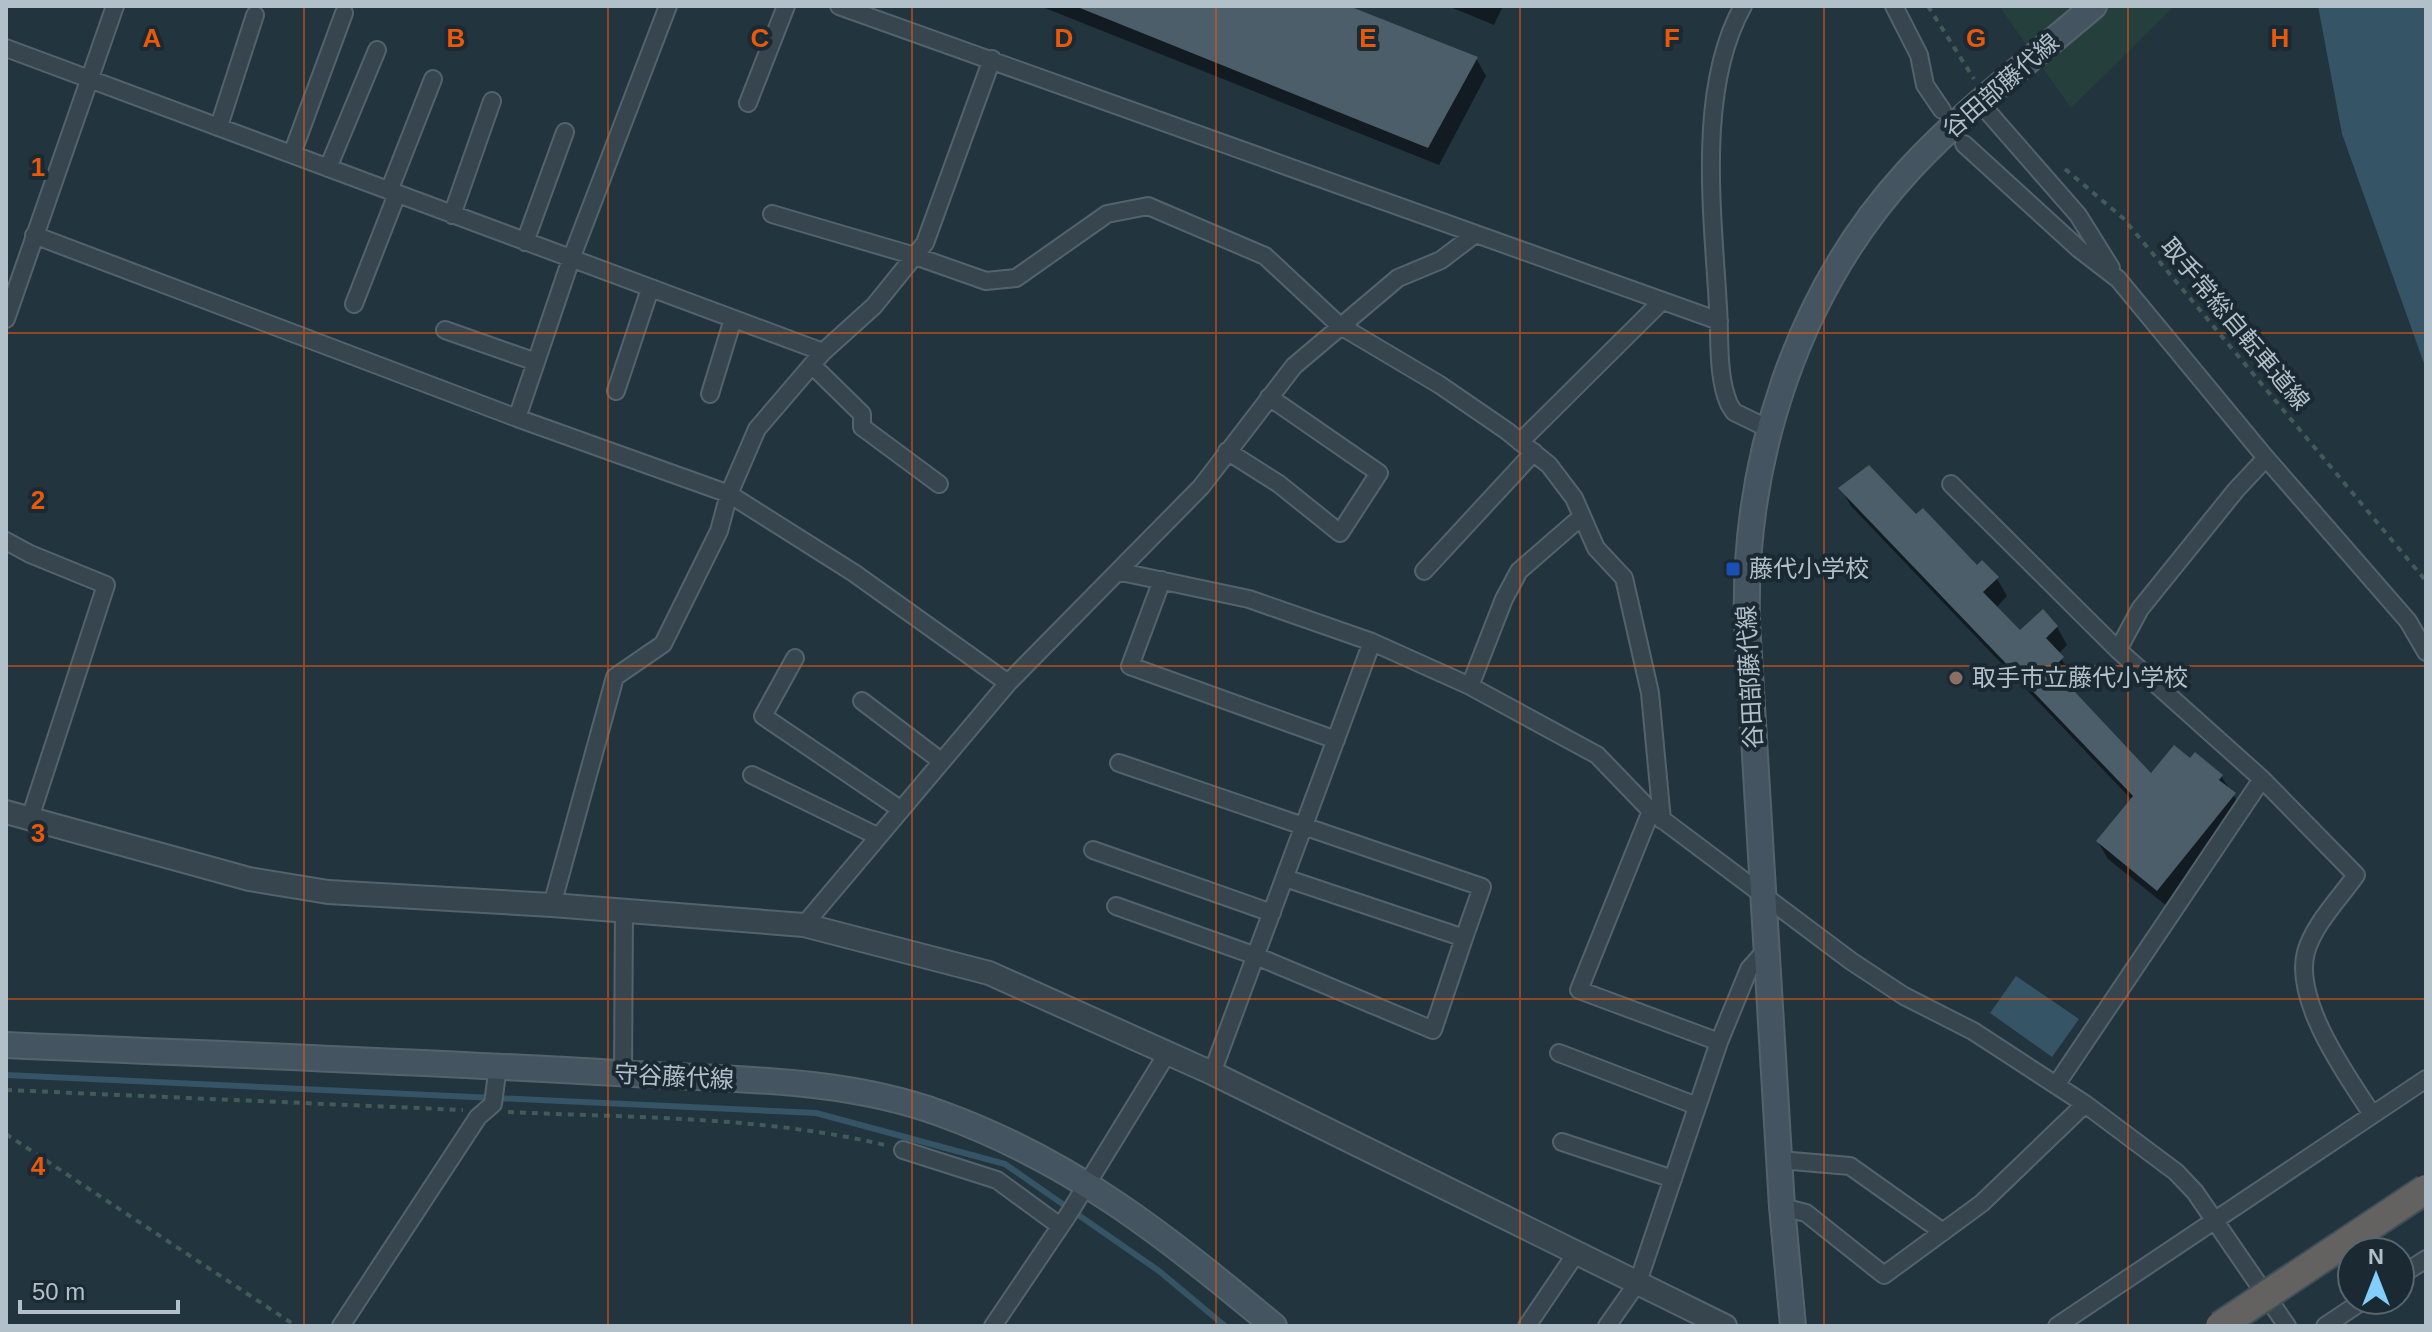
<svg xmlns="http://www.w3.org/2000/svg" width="2432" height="1332" font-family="Arial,'Noto Sans JP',sans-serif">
<rect width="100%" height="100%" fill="#22343e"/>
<path fill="#243f3c" d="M1999,6h176l-104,102z"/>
<path fill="#355466" d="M2318,6h108v363l-84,-235z
M2016,976l63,43 -27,38 -62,-44z"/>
<path fill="#0007" d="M1040,6h304l132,52 10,18 -47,89z
M1448,6h55l-9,19z
M1841,489l74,28 62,51 20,11 10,17 -11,12 24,25 37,-6 10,18 -9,9 15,22 -4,4 3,12 79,84 40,-15 30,15 24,37 -77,94 -60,-48 -10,-17 34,-42 -281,-294z"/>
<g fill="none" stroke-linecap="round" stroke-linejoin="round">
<path stroke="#355466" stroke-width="6" d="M6,1075l810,38 189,51 154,107 66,55"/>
</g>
<path fill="#4b5e69" d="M1075,6h274l129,51 -50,91z
M1869,465l47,49 7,-6 54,57 5,-5 17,17 -16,15 37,38 23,-21 15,17 -12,12 18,19 -6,6 8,7 -6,6 91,97 23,-28 16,13 5,-6 28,23 -4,5 17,13 -79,98 -61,-50 37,-45 -295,-308z"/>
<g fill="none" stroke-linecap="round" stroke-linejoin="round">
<g stroke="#54636b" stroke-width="20">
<path id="minor" d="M668,6l-97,253 -54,159 212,76 125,79 154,110
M839,6l880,315
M1743,6c-47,84 -30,209 -25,301 2,29 -1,70 11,97l5,8 35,17
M1894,6l25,49 6,30 17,25
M6,48l817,304
M748,103l38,-97
M1981,104l97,111 33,53
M219,126l36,-111
M1964,144l115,105 39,30 148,179 142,163 18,31
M292,154l52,-141
M328,168l49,-118
M389,191l44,-112
M772,214l143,42 71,25 30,-3 91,-64 41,-8 117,50 74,69 101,60 67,46 42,34 25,33 22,50 28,30 26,115 12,127
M452,215l40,-114
M34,235l483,183
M525,242l40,-110
M354,304l43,-110
M6,319l109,-313
M445,330l91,32
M812,365l50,49v13l77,57
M616,391l34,-102
M710,394l23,-75
M1520,442l141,-140
M1227,451l52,33 61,49 39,-60 -110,-76
M1951,484l167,166 144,129 94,96c-16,23 -42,49 -50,77 -13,49 41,124 66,162
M6,541l24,13 76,31 -76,233
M1424,571l110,-119
M1121,572l128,27 123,43 98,44 127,69 54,56 200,150 53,35 69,35 112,73 91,68 19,20 92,134
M1162,580l-32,86 206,74
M2118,650l22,-41 96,-119 30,-32
M795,658l-32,58 137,93
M1470,686l34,-87 15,-28 61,-53
M862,701l79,60
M1119,763l363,124 -18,51 -179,-60
M752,775l125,61
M1651,811l-72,179 140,52
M1093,850l179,63
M552,905l63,-228 48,-33 56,-113 10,-37 28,-65 66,-77 51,-46 51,-63 67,-184
M1116,906l140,50 177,74 31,-92
M804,925l204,-242 193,-196 93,-121 104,-88 43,-18 33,-25
M1559,1053l138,53
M1212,1073l160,-431
M623,1074l1,-163
M2056,1085l206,-306
M1562,1142l111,37
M903,1150l94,30 63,46
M1780,1160l70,6 93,66
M1782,1207l24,6 78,62 98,-72 103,-99
M2400,1276l26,-17
M341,1326l137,-209 15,-13 5,-38
M993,1326l75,-111 100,-163
M1527,1326l50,-74
M1607,1326l31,-44 81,-240 30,-73 17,-19
M2057,1326l369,-247
M2325,1326l39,-26"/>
</g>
<g stroke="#54636b" stroke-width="26">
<path id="tertiary" d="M6,812l243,67 79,13 224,13 252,20 185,48 223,100 513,253"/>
</g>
<g stroke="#54636b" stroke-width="28">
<path id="secondary" d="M6,1045c204,9 407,16 611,28 107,7 223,3 325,41 132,48 226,124 332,212
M1793,1326l-11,-119 -35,-585c-4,-162 50,-330 161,-451 55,-60 124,-112 186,-165"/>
</g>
<path stroke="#425b58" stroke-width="4" stroke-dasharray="6 6" stroke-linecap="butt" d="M1928,6l46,73
M2065,169l58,49 303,363
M6,1090l457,20
M508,1112c125,6 255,4 377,33
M6,1134l290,192"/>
<use href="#minor" stroke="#36454e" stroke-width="16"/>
<use href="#tertiary" stroke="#36454e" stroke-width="22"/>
<use href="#secondary" stroke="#445561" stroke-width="24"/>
<g stroke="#415058" stroke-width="32" stroke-linecap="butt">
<path id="trunk-bridge" d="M2220,1326l206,-137"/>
</g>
<use href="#trunk-bridge" stroke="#646260" stroke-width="28"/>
</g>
<path fill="none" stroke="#e8590c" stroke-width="2" stroke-opacity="0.55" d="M304,6v1320M608,6v1320M912,6v1320M1216,6v1320M1520,6v1320M1824,6v1320M2128,6v1320M6,333h2420M6,666h2420M6,999h2420"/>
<rect fill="#1a4fb4" stroke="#1b2a32" stroke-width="3" x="1725" y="561" width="16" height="16" rx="4"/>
<circle fill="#8d6e63" stroke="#1b2a32" stroke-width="3" cx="1956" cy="678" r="8"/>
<g text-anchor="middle" stroke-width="8" stroke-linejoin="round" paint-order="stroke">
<g font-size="24" fill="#b2c0c9" stroke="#1b2a32">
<text transform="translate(2001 86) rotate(-41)" y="8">谷田部藤代線</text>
<text transform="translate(2235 324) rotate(50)" y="8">取手常総自転車道線</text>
<text transform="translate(1750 677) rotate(-93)" y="8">谷田部藤代線</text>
<text transform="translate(674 1077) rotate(3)" y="8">守谷藤代線</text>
</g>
<g font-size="24" fill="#b2c0c9" stroke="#1b2a32" text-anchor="start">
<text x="1749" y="577">藤代小学校</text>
<text x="1972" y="686">取手市立藤代小学校</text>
</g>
</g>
<g font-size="26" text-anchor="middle" font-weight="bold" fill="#e8590c" stroke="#1b2a32" stroke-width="8" stroke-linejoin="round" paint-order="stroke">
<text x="152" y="47">A</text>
<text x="456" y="47">B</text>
<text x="760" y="47">C</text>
<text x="1064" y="47">D</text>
<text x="1368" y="47">E</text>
<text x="1672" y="47">F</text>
<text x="1976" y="47">G</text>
<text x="2280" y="47">H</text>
<text x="38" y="176">1</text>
<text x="38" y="509">2</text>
<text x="38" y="842">3</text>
<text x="38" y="1175">4</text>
</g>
<rect width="2432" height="1332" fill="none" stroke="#b2c0c9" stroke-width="16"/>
<g transform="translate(2376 1276)"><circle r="38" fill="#1b2a32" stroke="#57666e" stroke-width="2"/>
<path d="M0-6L14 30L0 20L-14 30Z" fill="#83cefd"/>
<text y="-12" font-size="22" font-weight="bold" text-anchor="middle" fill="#b2c0c9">N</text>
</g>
<path d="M20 1300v12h158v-12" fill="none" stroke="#b2c0c9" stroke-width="4"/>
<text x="32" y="1300" font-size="24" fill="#b2c0c9" stroke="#1b2a32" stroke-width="6" paint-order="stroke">50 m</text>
</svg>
